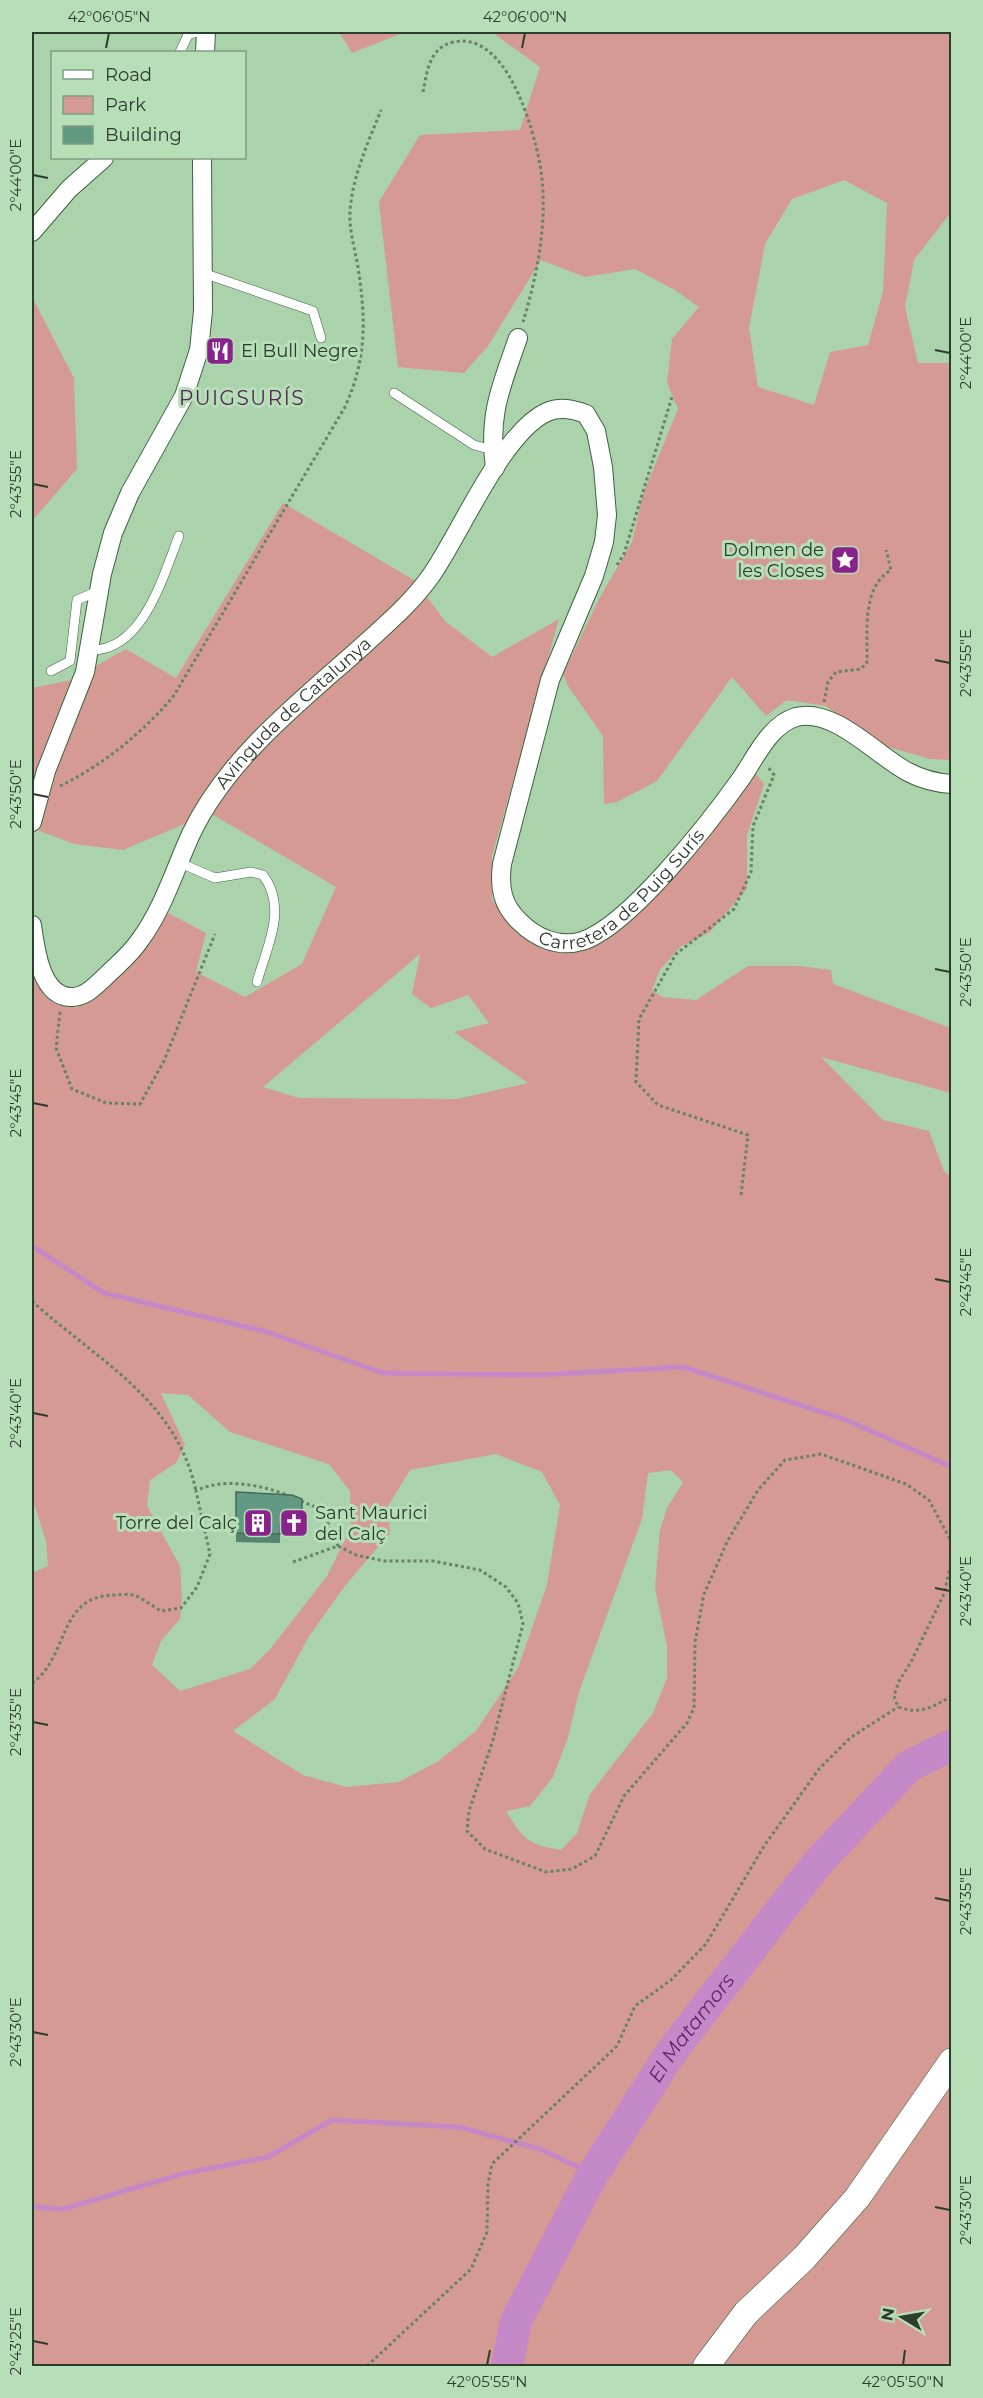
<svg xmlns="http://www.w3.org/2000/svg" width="983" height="2398" font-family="Montserrat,sans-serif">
<rect width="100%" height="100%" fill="#aad2ab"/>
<path fill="#d69a94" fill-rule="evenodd" d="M339,32h66l-53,21z
M492,32h459v180l-37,48 -9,47 13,56h33v397l-21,-1 -52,-15 -52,-38 -39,-6 -21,16 -34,-39 -75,104 -40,21 -13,2 -1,-68 -35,-50 -5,-12 36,-75 33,-57 11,-48 35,-85 -11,-26 5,-44 27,-32 -24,-17 -40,-21 -50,8 -44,-17 -53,86 -24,27 -66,-6 -19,-165 41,-67 100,-5 20,-63zM844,180l43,23 -4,89 -15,53 -38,7 -16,53 -56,-18 -9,-59 16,-84 27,-45z
M32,297l42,81 3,91 -45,52z
M283,503l131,77 31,41 47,36 67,-38 -67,237v44l28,32 43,17 51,-16 142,-159 8,10 -17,51v53l-37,44 -30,15 -20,23 -8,20 10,7 34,3 52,-34h51l32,4 2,14 118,44v65l-130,-36 62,63 46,11 15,40 7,6v1189h-919v-793l16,-7 -2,-25 -14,-43v-526l44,36 48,-36 42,-60 40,21 -10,39 49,25 57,-33 34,-77 -126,-74 -87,37 -49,-6 -42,-16v-140l39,-8 55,-31 50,29zM420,954l-8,40 19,14 37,-13 21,28 -35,9 74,51 -71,16 -158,-1 -36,-11zM161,1393l27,2 42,37 99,32 21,27 1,37 -24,48 -56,72 -21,21 -70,22 -28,-26 9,-24 19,-22 2,-19 -2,-34 -33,-60 3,-26 26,-17 9,-18zM496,1454l46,18 18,33 -13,80 -29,83 -42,63 -39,31 -38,20 -53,5 -43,-12 -70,-44 42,-32 33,-61 36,-51 46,-54 -2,-27 22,-36zM671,1470l12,12 -16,26 -7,22 -5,58 12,58v32l-14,35 -63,81 -13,39 -16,17c-34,-6 -37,-10 -55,-39l24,-5 23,-29 15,-40 11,-45 63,-173 6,-46z"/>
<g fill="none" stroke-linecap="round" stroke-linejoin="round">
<path stroke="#c689c8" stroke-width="5" d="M32,1246l72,47 160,38 119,42 155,2 145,-8 161,52 108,48
M32,2207l31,2 119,-35 86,-17 64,-37 127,7 81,22 53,25"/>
<path stroke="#c689c8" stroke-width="32" id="s1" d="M507,2366l9,-45 77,-147 79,-123 143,-185 94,-100 43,-21"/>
<g stroke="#3d6240" stroke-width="10">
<path id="lane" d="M180,52l8,-17 9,-3
M203,273l110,38 8,27
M394,393l80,52 19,5
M90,650c53,2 73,-74 89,-114
M51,671l19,-10 7,-61 21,-9
M178,862l37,16 36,-6 12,3c25,33 4,71 -6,107"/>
</g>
<g stroke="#3d6240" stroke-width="20">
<g id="street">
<path d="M205,52l1,-20"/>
<path d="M32,232l37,-43 35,-31"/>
<path d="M495,468c-7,-54 6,-81 23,-130"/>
<path d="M32,822l14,-51 39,-99 17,-98 11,-41 17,-40 54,-97 15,-46 4,-39 -1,-153"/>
<path id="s2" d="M32,925c3,23 9,73 40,72 14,0 24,-12 34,-21 11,-11 25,-22 34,-36 23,-31 35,-71 51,-106 37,-78 113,-135 176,-192 23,-21 45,-40 63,-65 30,-42 72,-145 117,-165 13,-6 26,-3 39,2l10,17 7,36 4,48 -3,27 -10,34 -44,104 -48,184c-3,24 0,41 18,58 16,16 39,26 62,19 46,-14 128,-119 158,-161 15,-21 29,-55 56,-63 38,-10 81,39 112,55 13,7 29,11 44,12"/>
</g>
</g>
<g stroke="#3d6240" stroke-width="27">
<path id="secondary" d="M706,2366l40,-53 58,-55 53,-60 95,-137"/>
</g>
<path stroke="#668267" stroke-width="3" stroke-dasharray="3 3" stroke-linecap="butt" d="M423,92c4,-20 6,-45 31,-50 52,-11 79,84 86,123 9,51 -2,108 -17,157
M617,565l7,-11 48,-157
M824,702l4,-20 8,-10 25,-3 6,-7c1,-30 -6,-74 24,-92l-5,-20
M60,786c43,-21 81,-52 113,-89l172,-290c22,-49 21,-88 13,-140 -3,-18 -9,-36 -8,-55 2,-35 18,-69 31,-102
M60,1012l-4,36 16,41 34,14 34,1 24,-43 51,-127
M741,1195l7,-60 -90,-30 -22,-23 3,-63 37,-65 58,-45 17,-37 2,-46 21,-51 -6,-8
M32,1301c64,59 144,97 164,190
M301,1501l21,9 16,36
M952,1559l-8,35 -33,68 -12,19 -5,15 4,11c23,8 34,0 54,-11
M293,1562l45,-16 18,9 28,6h49l47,9 26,17 12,16 5,21 -30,116 -24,71 -2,20 18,18 61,23 26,-3 23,-13 29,-60 63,-73 7,-15 1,-66 9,-48 24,-54 30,-50 27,-30 36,-6 85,30 23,16 23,43
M32,1683c37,-25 25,-87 82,-88 6,0 13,-1 19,0 9,2 20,12 28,16l20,-3 16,-21 13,-33 -14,-63c26,-14 67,-6 93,5
M367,2366l104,-97 16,-37 1,-48 4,-20 125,-118 18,-40 36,-26 35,-36 58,-98 55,-77 31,-31 48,-31"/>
<use href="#lane" stroke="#fff" stroke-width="9"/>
<use href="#street" stroke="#fff" stroke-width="18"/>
<use href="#secondary" stroke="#fff" stroke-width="26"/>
</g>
<path fill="#548470" d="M236,1492l66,7v36l-22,-2v10l-44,-1z"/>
<path fill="#629982" stroke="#456b5b" stroke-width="1.5" d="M236,1492l56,3 10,4v27l-22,-2v10l-44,-1z"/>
<path fill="none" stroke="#2c3c2d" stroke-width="2" d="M106,48l3,-15M522,48l3,-15M33,175l15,3M935,350l15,3M33,484l15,3M935,660l15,3M33,794l15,3M935,969l15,3M33,1103l15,3M935,1279l15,3M33,1413l15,3M935,1588l15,3M33,1722l15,3M935,1898l15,3M33,2032l15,3M935,2207l15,3M33,2341l15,3M487,2365l3,-15M903,2365l2,-15"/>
<defs>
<g id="restaurant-square" transform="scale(1.5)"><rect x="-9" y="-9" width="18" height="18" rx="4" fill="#87238b" stroke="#b6dfb8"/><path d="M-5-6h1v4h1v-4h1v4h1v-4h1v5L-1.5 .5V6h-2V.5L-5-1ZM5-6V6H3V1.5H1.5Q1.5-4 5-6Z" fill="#fff"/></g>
<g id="sight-square" transform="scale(1.5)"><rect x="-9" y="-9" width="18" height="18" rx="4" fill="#87238b" stroke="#b6dfb8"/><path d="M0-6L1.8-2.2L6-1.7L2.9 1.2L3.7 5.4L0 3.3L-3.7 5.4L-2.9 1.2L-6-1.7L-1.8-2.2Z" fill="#fff"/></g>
<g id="building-square" transform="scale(1.5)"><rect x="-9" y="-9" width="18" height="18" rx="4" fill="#87238b" stroke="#b6dfb8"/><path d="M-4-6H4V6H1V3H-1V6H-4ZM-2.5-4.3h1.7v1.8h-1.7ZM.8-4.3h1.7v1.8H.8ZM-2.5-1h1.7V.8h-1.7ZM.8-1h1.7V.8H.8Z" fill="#fff"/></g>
<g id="church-square" transform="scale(1.5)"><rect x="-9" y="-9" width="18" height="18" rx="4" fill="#87238b" stroke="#b6dfb8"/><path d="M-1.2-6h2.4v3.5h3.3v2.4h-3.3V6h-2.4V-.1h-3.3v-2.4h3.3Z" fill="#fff"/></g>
</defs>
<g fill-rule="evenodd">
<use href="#restaurant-square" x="220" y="351"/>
<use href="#sight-square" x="845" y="560"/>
<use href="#building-square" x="258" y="1523"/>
<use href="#church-square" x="294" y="1523"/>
</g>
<g text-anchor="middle" stroke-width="6" stroke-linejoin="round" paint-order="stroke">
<g font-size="18" fill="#2c3c2d" stroke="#b6dfb8" text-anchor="start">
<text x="241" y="357">El Bull Negre</text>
<text x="824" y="556" text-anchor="end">Dolmen de<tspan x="824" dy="21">les Closes</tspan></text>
<text x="315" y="1519">Sant Maurici<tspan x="315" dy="21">del Calç</tspan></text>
<text x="237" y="1529" text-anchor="end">Torre del Calç</text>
</g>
<g font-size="18" fill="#2c3c2d" stroke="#b6dfb8">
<text dy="6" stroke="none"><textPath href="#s2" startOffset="458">Avinguda de Catalunya</textPath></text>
<text dy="6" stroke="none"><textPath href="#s2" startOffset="1557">Carretera de Puig Surís</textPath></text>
</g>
<g font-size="20" letter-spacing="1.5" fill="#552557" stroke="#b6dfb8">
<text x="242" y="405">PUIGSURÍS</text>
</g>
<g font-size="20" font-style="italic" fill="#681f6c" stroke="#b6dfb8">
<text dy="7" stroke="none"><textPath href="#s1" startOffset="388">El Matamors</textPath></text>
</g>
</g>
<rect width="983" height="2398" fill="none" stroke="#b6dfb8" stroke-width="66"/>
<rect x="51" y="51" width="195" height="108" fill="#b6dfb8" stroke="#7f9e80" stroke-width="1.5"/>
<rect x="63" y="70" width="30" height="9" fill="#ffffff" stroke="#7f9e80" stroke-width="1.5"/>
<text x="105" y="81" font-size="18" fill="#2c3c2d">Road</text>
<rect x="63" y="96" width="30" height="18" fill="#d69a94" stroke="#7f9e80" stroke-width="1.5"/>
<text x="105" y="111" font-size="18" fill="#2c3c2d">Park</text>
<rect x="63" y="126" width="30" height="18" fill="#629982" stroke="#7f9e80" stroke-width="1.5"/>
<text x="105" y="141" font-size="18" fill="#2c3c2d">Building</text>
<g transform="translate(902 2317) rotate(281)" stroke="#b6dfb8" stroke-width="4.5" paint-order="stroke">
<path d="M0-4.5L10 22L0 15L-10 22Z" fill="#2c3c2d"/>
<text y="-9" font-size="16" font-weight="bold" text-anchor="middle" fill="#2c3c2d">N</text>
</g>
<rect x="33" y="33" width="917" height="2332" fill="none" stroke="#2c3c2d" stroke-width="2"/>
<g font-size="15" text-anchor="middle" fill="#2c3c2d">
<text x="109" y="22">42°06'05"N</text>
<text x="525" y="22">42°06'00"N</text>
<text transform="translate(16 175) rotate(-90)" y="5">2°44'00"E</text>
<text transform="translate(966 353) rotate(-90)" y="5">2°44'00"E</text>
<text transform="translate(16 484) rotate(-90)" y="5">2°43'55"E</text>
<text transform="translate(966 663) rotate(-90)" y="5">2°43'55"E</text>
<text transform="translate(16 794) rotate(-90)" y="5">2°43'50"E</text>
<text transform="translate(966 972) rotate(-90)" y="5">2°43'50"E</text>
<text transform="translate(16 1103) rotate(-90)" y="5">2°43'45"E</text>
<text transform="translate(966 1282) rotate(-90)" y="5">2°43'45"E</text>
<text transform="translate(16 1413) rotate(-90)" y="5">2°43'40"E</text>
<text transform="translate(966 1591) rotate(-90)" y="5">2°43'40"E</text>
<text transform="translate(16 1722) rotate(-90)" y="5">2°43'35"E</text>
<text transform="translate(966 1901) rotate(-90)" y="5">2°43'35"E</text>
<text transform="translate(16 2032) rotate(-90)" y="5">2°43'30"E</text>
<text transform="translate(966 2210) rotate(-90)" y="5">2°43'30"E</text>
<text transform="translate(16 2341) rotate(-90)" y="5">2°43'25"E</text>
<text x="487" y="2387">42°05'55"N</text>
<text x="903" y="2387">42°05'50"N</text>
</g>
</svg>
